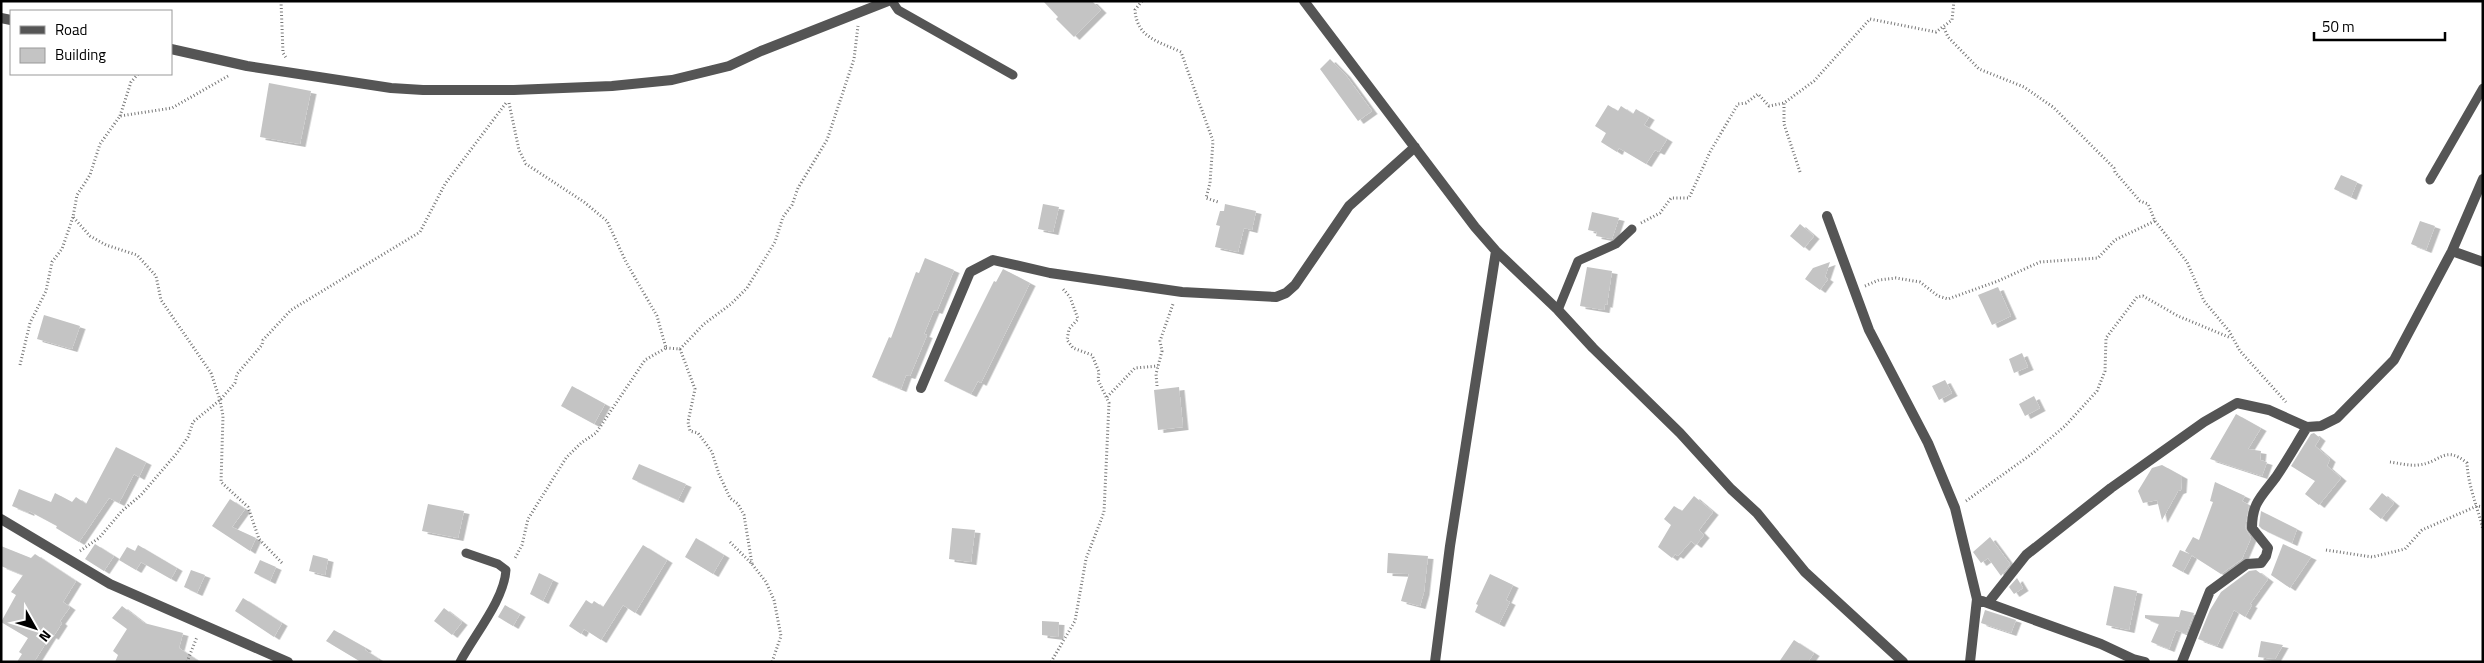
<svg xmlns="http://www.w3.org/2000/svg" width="2484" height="663" font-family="'Titillium Web',sans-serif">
<defs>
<filter id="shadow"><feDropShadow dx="5.5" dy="3" stdDeviation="0" flood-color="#0004"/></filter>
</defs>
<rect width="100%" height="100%" fill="#fff"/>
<path fill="#c4c4c4" filter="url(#shadow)" d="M1043,1h49l9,9 -27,27 -18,-18 2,-2z
M1330,59l15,15 27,37 -14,10 -38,-52z
M269,83l42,8 -11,53 -40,-7z
M1608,105l10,6 3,-5 12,8 3,-5 13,8 -5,8 23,14 -8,13 -4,-2 -9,14 -27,-16 -2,4 -16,-10 5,-9 -11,-7z
M2341,175l16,7 -6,15 -17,-8z
M1043,204l16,3 -6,25 -15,-3z
M1225,204l31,7 -4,19 -8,-2 -6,24 -23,-5 5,-21 -4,-1 4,-14h4z
M1592,212l27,6 -7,21 -16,-3 1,-4 -9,-2z
M2420,221l15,5 -9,24 -15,-6z
M1800,224l14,12 -10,12 -14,-12z
M925,258l29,12 -17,41 -3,-1 -10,24 3,1 -17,41 -4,-1 -5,14 -29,-12 17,-40 2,1 25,-66 3,1z
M1830,262l-5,15 3,2 -8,11 -15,-11 8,-11z
M1587,267l25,4 -5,34 -2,-1 -1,6 -24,-4z
M1003,269l27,14 -49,100 -3,-2 -7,13 -27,-13 50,-100 2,1z
M1998,287l13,29 -19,9 -14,-30z
M44,315l36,11 -8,23 -35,-10z
M2022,353l6,14 -14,6 -5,-14z
M1945,380l7,13 -13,7 -7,-14z
M572,386l33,18 -11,20 -33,-18z
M1179,387l4,40 -25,3 -4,-40z
M2034,396l6,12 -15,8 -6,-12z
M2236,414l25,14 -13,21 13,2 -1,9 7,2 -5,14 -52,-17z
M2314,433l6,5 -5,8 15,13 -3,7 14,12 -22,27 -14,-11 10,-13 -24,-15 20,-32z
M116,447l30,15 -7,15 -5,-3 -15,29 -10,-5 -30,44 -23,-14 1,-2 -28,-15v2l-17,-7 7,-17 32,13 4,-9 17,9 4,-5 10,7z
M639,464l47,20 -8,16 -46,-21z
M2162,465l20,11 -1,14 -3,1 -16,29 -5,-20 -14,3 -5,-12 14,-23z
M2215,482l30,14 -3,5 7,4 -4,23 6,10 -9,21 -21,15 -36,-23 8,-14 6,3 14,-38 -3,-1z
M2382,493l12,10 -13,16 -12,-10z
M1694,496l19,16 -14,18 5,5 -8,10 -5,-4 -13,15 -3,-2 -3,4 -14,-11 13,-22 -7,-6 10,-13 8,5z
M230,499l15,10 -13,18 24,11 -6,13 -38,-25z
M428,504l36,7 -6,27 -36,-7z
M2261,511l36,18 -5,14 -30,-14 -3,-3z
M952,528l23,2 -4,32 -22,-3z
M1990,537l20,27 -9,12 -13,-18 -7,5 -8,-11z
M696,538l28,17 -11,19 -28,-17z
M95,544l19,12 -10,15 -19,-12z
M2283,544l28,13 -21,31 -19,-13z
M138,545l39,23 -6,11 -30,-17 -5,8 -17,-10 8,-13 8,4z
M643,545l24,15 -32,53 -12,-8 -22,35 -17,-11 -3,5 -12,-8 17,-26 6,4 2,-3 9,6z
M1,546l30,12 4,-4 41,27 -13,21 7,5 -10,14 2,2 -9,14 -2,-2 -17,27h-17l5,-8 -3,-2 9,-14 -27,-16 15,-27 -5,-3 12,-17 -22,-9z
M2180,550l12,5 -9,17 -11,-6z
M1388,553l40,3 -4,36 -4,14 -19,-5 8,-27 -22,-1z
M313,555l15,4 -3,16 -16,-4z
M260,560l16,7 -6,14 -16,-8z
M191,570l14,5 -8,18 -13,-6z
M2256,570l12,9 -18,25 2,1 -7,12 -11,-7 -17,36 -19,-7 12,-29 11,-18 28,-21z
M539,573l14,7 -10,21 -13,-7z
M1490,574l23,11 -7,15 4,2 -11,22 -24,-12 3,-7 -2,-1z
M2017,578l6,10 -9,6 -5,-7z
M2114,586l23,5 -8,39 -23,-5z
M243,598l39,25 -8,14 -39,-26z
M505,605l15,9 -7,12 -15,-9z
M122,606l22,17 39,10 -4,15 21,14h-85l3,-7 -5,-4 14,-22 -15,-11z
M444,608l18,14 -10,13 -18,-14z
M1985,610l31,10 -5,13 -30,-10z
M2181,610l13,3 -8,21 -10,-4 -7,19 -18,-7 8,-18 -14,-6v-3l34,2z
M1042,621l17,1 -1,15 -16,-2z
M334,630l32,18 -1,2 14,9 -2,3h-16l-35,-21z
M1794,640l20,13 -6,9h-29z
M2261,641l22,4 -8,14 -17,-2z"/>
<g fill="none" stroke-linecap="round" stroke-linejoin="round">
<path stroke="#777" stroke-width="3" stroke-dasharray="1 2.5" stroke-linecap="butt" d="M281,1l2,52 4,6
M1142,1l-7,9c2,28 23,31 46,42l32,89 -3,42 -4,15 12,4
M1944,28l4,9 31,32 45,18 29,20 61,61 1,4 25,29 8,3 7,17 32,41 17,39 25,30 11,20 46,51
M228,76l-56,32 -52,8 -20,28 -10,31 -13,20 -4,22 17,19 16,9 31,10 19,21 5,24 50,73 9,27 3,16 -2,66 27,25 11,32 24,25
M509,103l10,47 7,14 58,38 23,19 19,41 31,54 9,32 -21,12 -49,73 -15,10 -15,15 -38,61 -6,26 -8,15
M120,116l11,-34 7,-8
M1800,172l-16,-48v-21l30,-22 56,-62 66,13 16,-12 2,-19
M1641,223l19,-10 11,-15h18l21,-46 28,-48 8,-1 12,-9 11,12 15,-3
M1865,286l14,-6 17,-2 24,4 18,14 10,3 50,-18 42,-19 58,-4 17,-18 40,-19
M666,348l14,1 24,-25 27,-20 16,-16 28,-46 8,-25 9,-12 6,-17 29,-48 27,-81 4,-33
M680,349l15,40 -7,33 2,9 8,2 14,19 7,22 11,24 8,6 6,11 8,49
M20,365l10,-42 16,-32 6,-29 10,-13 11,-32
M1157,386l-1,-12 6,-23 -2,-10 13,-37
M1107,397l28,-29 23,-2
M2390,462c8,1 19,4 28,3 23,-2 26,-21 49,-2 1,23 11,45 16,67
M1966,501l67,-48 32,-27 32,-35 8,-20 1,-33 31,-41 6,-1 35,20 53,22
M730,542l22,22 14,18 8,18 7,36 -9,26
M2326,550l46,7 33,-8 17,-19 55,-24 6,1
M80,551l19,-13 23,-27 19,-16 36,-42 11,-16 5,-15 27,-22 15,-17 2,-9 25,-29 1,-5 28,-30 129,-78 25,-48 61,-81
M187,662l10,-25
M1051,662l24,-41 11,-62 18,-47 5,-109 -11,-23 1,-8 -7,-17 -19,-7 -6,-8 2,-11 9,-10 -8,-22 -7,-8"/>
<path stroke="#555" stroke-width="9" d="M892,1l6,9 115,65
M2430,180l53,-92
M1558,310l20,-49 38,-17 16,-15
M460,662c15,-28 44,-62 46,-92l-8,-6 -32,-11"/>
<path stroke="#555" stroke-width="10" d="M1304,1l171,226 21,24 62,59 35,38 87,85 51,56 26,24 48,59 98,90
M1,18l10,2
M171,49l76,17 144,22 32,2h91l98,-4 60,-6 57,-14 32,-15 127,-50
M1827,216l42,114 59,113 27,65 22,91 -7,63
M2452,251l31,11
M921,388l49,-116 23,-12 57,13 132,19 94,5 10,-4 9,-8 54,-79 66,-59
M1,519l109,65 178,78
M1982,601l119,43 32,15 12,3
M1988,603l38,-48 85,-67 93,-66 33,-19 32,7 38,17 14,-1 16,-8 57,-58 58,-109 31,-72
M1435,662l15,-116 46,-295
M2182,662l28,-71 37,-27 14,-1 5,-7 2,-8 -16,-20c0,-26 10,-32 24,-51 11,-16 21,-34 31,-50"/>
</g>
<rect width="2484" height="663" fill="none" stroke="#000000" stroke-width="5"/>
<rect x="10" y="10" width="162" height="65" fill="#ffffff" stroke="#999999"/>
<rect x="20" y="26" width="25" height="8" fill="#555555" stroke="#999999"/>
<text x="55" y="35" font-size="15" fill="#000000">Road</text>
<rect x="20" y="48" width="25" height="15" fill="#c4c4c4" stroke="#999999"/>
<text x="55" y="60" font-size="15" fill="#000000">Building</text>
<g transform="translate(35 628) rotate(129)" stroke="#ffffff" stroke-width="4" paint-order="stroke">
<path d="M0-4L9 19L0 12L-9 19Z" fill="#000000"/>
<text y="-8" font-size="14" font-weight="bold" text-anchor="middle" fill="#000000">N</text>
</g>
<path d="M2314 32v8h131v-8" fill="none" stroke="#000000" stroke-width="2.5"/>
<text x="2322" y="32" font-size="15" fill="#000000" stroke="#ffffff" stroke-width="4" paint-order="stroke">50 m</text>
</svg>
